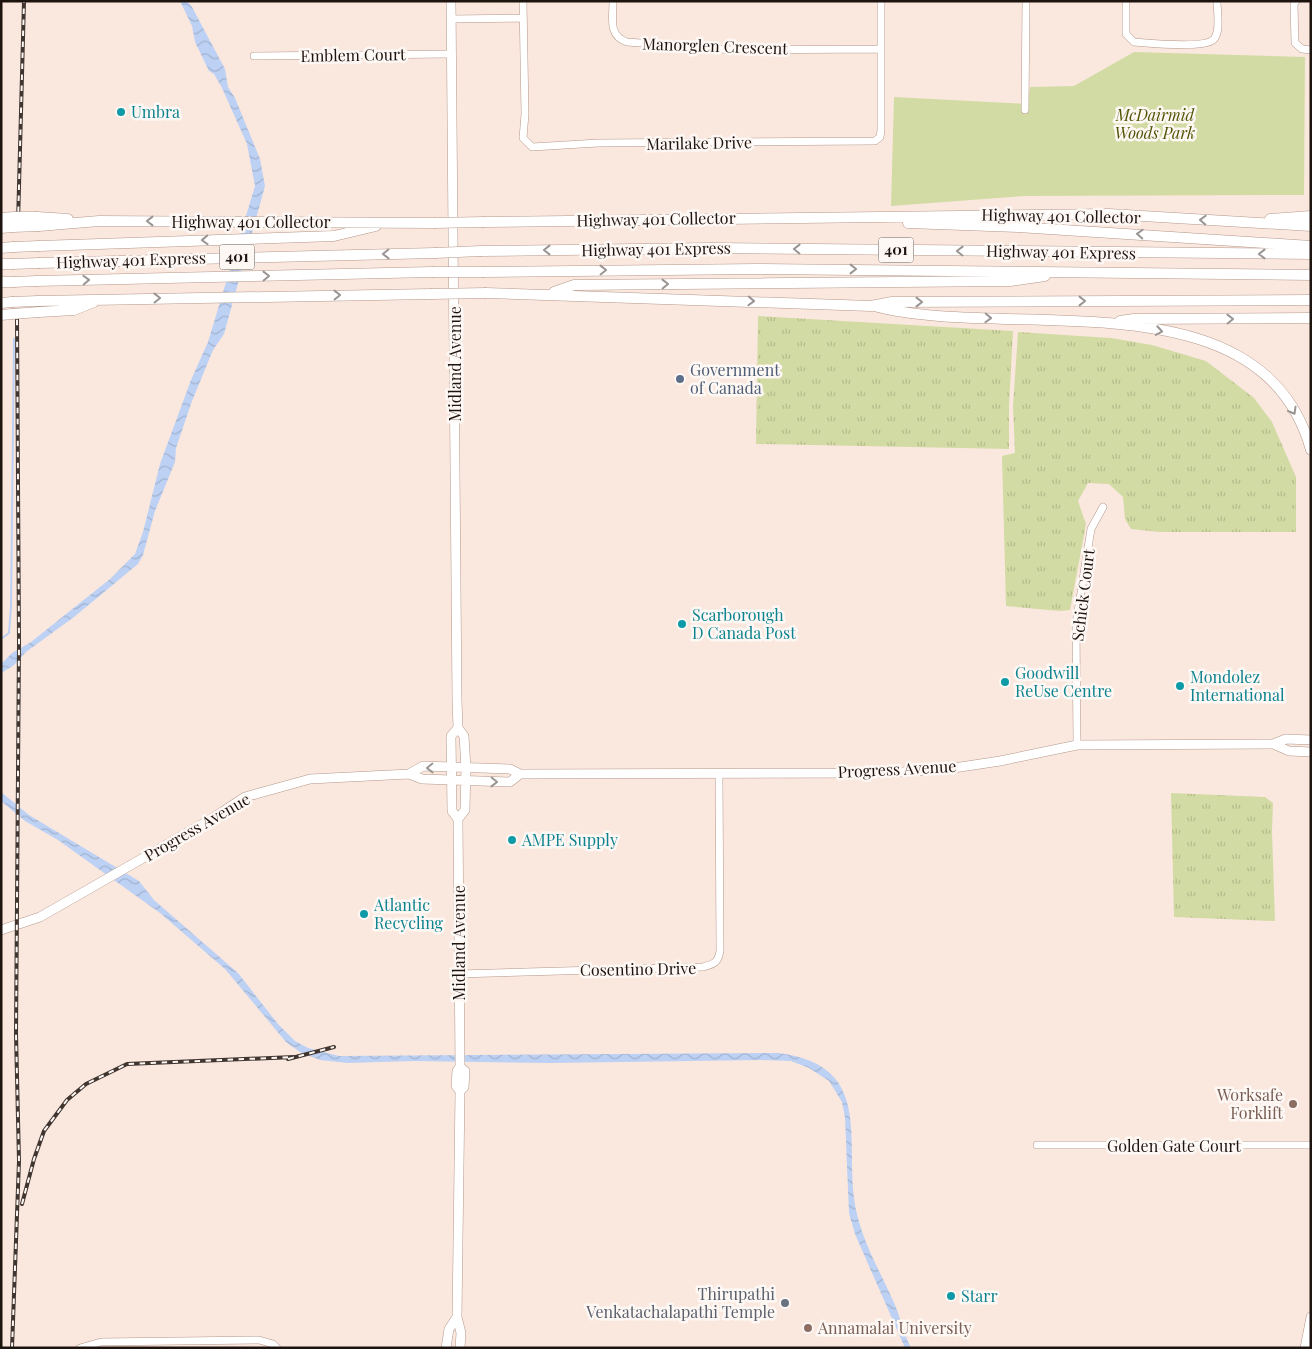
<svg xmlns="http://www.w3.org/2000/svg" width="1312" height="1349" font-family="'Playfair Display',serif">
<defs>
<pattern id="grass-tufts" width="24" height="20" patternUnits="userSpaceOnUse" patternTransform="scale(1.25)"><rect width="24" height="20" fill="#d3dba4"/><path d="M3 7l-1-3M5 7V3M7 7l1-3M15 17l-1-3M17 17v-4M19 17l1-3" fill="none" stroke="#b5bb8c"/></pattern>
<pattern id="water-waves" width="16" height="10" patternUnits="userSpaceOnUse" patternTransform="scale(1.25)"><rect width="16" height="10" fill="#bdd1f4"/><path d="M0 5q4-4 8 0t8 0" fill="none" stroke="#a2b3d0"/></pattern>
</defs>
<rect width="100%" height="100%" fill="#fae8df"/>
<path fill="url(#grass-tufts)" d="M758,316l255,15 -4,75v43l-253,-5z
M1018,332l93,6 41,7 54,16 48,37 18,24 24,55v55h-136l-29,-3 -6,-10 -2,-22 -14,-13 -21,-1 -10,18 8,23 -16,86 -10,1 -54,-5 -4,-150 13,-3 -2,-46z
M1171,793l94,4 8,6 -1,28 3,90 -101,-4z"/>
<path fill="#d3dba4" d="M1134,52l171,5 -1,138 -280,1 -133,10 3,-109 134,7 2,-17 44,-1z"/>
<path fill="url(#water-waves)" d="M180,1h7l5,6 33,62 3,18 7,11 25,61 5,27 -41,148 -11,16 -21,51 -16,47 -1,14 -20,49 -12,44 -5,9 -64,53 -48,35 -13,14 -12,7v-9l11,-11 19,-11 79,-63 25,-25 8,-22 17,-68 31,-84 17,-38 47,-156 -8,-42 -25,-56 -8,-14 -5,-3 -14,-29 -3,-16z
M1,792l28,23 110,66 15,19 84,73 40,51 17,17 13,7 31,8 440,-3c100,13 62,94 78,161 7,31 25,61 38,91 6,15 9,29 16,43h-6l-50,-114 -6,-21 -4,-95 -3,-16 -13,-21 -20,-13 -18,-7 -30,-1 -210,3 -138,-2 -65,2 -28,-3 -20,-8 -14,-10 -61,-73 -65,-56 -102,-73 -33,-19 -24,-20z"/>
<g fill="none" stroke-linecap="round" stroke-linejoin="round">
<path stroke="#bdd1f4" stroke-width="2" d="M1,639l8,-6 2,-26 3,-268"/>
<g stroke="#b49789" stroke-width="8">
<path id="minor" d="M523,1l2,113 -2,24 9,9 66,-4 277,-2 5,-4 1,-7v-129
M613,1c0,17 -5,35 14,41l106,8 148,-1
M1126,1v33l8,8c14,1 72,7 80,-3 7,-8 3,-28 3,-38
M1296,1l-2,3 1,39 7,6 9,1
M451,19l72,-1
M254,56l198,-2
M1025,110l1,-109
M1077,745l-1,-121 15,-95 12,-22
M459,974l244,-7c11,-3 15,-4 17,-16l-1,-177
M1037,1145h274
M80,1348l21,-6 158,-2 14,4 4,4"/>
</g>
<g stroke="#b49789" stroke-width="10">
<path id="major" d="M451,1l6,699 1,28 6,8 2,32 -1,42 -7,9
M458,728l-7,8 1,75 6,8 2,248 -3,4 -1,15 4,5
M1273,744l16,7 22,1
M409,774l13,5 88,3 10,-8
M1,930l39,-13 173,-99 32,-21 65,-18 99,-5 14,-8 87,3 10,5 366,-1 61,-4 53,-8 77,-16 196,-1 13,-5 25,1
M446,1348l3,-19 8,-12
M460,1348l1,-15 -4,-16 3,-226 4,-4 1,-16 -5,-4
M1305,1348l6,-31"/>
</g>
<g stroke="#b49789" stroke-width="11">
<path id="highway" d="M37,217l31,2
M1,218l13,-1
M1270,219l41,-3
M484,222l625,-8 202,12
M908,223l110,4 293,19
M39,226l60,-5 335,2
M1,228l12,-1
M39,246l295,-10 42,-10
M1,248l12,-1
M481,251l232,-3 598,6
M40,263l395,-10
M1,264h11
M484,272l272,-3 555,6
M37,281l395,-9
M1,282h12
M554,292l20,-7 436,-4 35,-5
M486,293l385,13 21,-4 419,-2
M38,301l393,-7
M1,303l11,-1
M874,306c133,36 387,-35 437,144
M39,312l35,-2 20,-8
M1,315l11,-1
M1120,321l14,-2 177,-1"/>
</g>
<use href="#minor" stroke="#fff" stroke-width="7"/>
<use href="#major" stroke="#fff" stroke-width="9"/>
<use href="#highway" stroke="#fff" stroke-width="10"/>
<g stroke="#40352f" stroke-width="4">
<path id="rail" d="M18,223l6,-222
M288,1059l46,-12
M22,1204l12,-45 10,-28 23,-31 19,-16 41,-20 167,-7
M12,1348l7,-187 -3,-127 3,-391 -2,-325"/>
</g>
<use href="#rail" stroke="#fef8f5" stroke-width="2" stroke-dasharray="5.5" stroke-linecap="butt"/>
<g stroke="#b49789" stroke-width="11" stroke-linecap="butt">
<path id="highway-bridge" d="M14,217h23
M434,223l50,-1
M13,227l26,-1
M13,247l26,-1
M435,253l46,-2
M12,264l28,-1
M432,272h52
M13,282l24,-1
M431,294l55,-1
M12,302l26,-1
M12,314l27,-2"/>
</g>
<use href="#highway-bridge" stroke="#fff" stroke-width="10"/>
</g>
<defs><path id="oneway-chevron" d="M-2-3.5L2.5 0L-2 3.5" fill="none" stroke-width="1.6" stroke-linecap="round" stroke-linejoin="round" transform="scale(1.25)"/></defs>
<g stroke="#9a9593">
<use href="#oneway-chevron" transform="translate(1203 220) rotate(-177)"/>
<use href="#oneway-chevron" transform="translate(150 221) rotate(-180)"/>
<use href="#oneway-chevron" transform="translate(1140 234) rotate(-177)"/>
<use href="#oneway-chevron" transform="translate(205 240) rotate(178)"/>
<use href="#oneway-chevron" transform="translate(797 249) rotate(-179)"/>
<use href="#oneway-chevron" transform="translate(547 250) rotate(180)"/>
<use href="#oneway-chevron" transform="translate(960 251) rotate(-179)"/>
<use href="#oneway-chevron" transform="translate(386 254) rotate(179)"/>
<use href="#oneway-chevron" transform="translate(1262 254) rotate(-180)"/>
<use href="#oneway-chevron" transform="translate(853 269)"/>
<use href="#oneway-chevron" transform="translate(603 270) rotate(-1)"/>
<use href="#oneway-chevron" transform="translate(266 276) rotate(-1)"/>
<use href="#oneway-chevron" transform="translate(86 280) rotate(-2)"/>
<use href="#oneway-chevron" transform="translate(665 284) rotate(-1)"/>
<use href="#oneway-chevron" transform="translate(337 295) rotate(-1)"/>
<use href="#oneway-chevron" transform="translate(157 298) rotate(-1)"/>
<use href="#oneway-chevron" transform="translate(751 301) rotate(2)"/>
<use href="#oneway-chevron" transform="translate(1082 301)"/>
<use href="#oneway-chevron" transform="translate(919 302)"/>
<use href="#oneway-chevron" transform="translate(988 318) rotate(2)"/>
<use href="#oneway-chevron" transform="translate(1230 319) rotate(-1)"/>
<use href="#oneway-chevron" transform="translate(1159 331) rotate(10)"/>
<use href="#oneway-chevron" transform="translate(1293 411) rotate(60)"/>
<use href="#oneway-chevron" transform="translate(430 768) rotate(179)"/>
<use href="#oneway-chevron" transform="translate(494 782) rotate(1)"/>
</g>
<g fill="#0f9aa8" stroke="#fef8f5" stroke-width="2">
<circle cx="121" cy="112" r="5"/>
<circle cx="682" cy="624" r="5"/>
<circle cx="1005" cy="682" r="5"/>
<circle cx="1180" cy="686" r="5"/>
<circle cx="512" cy="840" r="5"/>
<circle cx="364" cy="914" r="5"/>
<circle cx="951" cy="1296" r="5"/>
</g>
<circle fill="#5c6f8a" stroke="#fef8f5" stroke-width="2" cx="680" cy="379" r="5"/>
<g fill="#8d6e63" stroke="#fef8f5" stroke-width="2">
<circle cx="1293" cy="1104" r="5"/>
<circle cx="808" cy="1328" r="5"/>
</g>
<circle fill="#6b7280" stroke="#fef8f5" stroke-width="2" cx="785" cy="1303" r="5"/>
<g text-anchor="middle" stroke-width="5" stroke-linejoin="round" paint-order="stroke">
<g fill="#fef8f5" stroke="#615854" stroke-width="1">
<rect x="878.5" y="237.5" width="35" height="25" rx="4"/>
<rect x="219.5" y="244.5" width="35" height="25" rx="4"/>
</g>
<g font-size="15" font-weight="bold" fill="#1e140f">
<text x="896" y="255">401</text>
<text x="237" y="262">401</text>
</g>
<g font-size="16" fill="#1e140f" stroke="#fef8f5">
<text transform="translate(715 46) rotate(2)" y="6">Manorglen Crescent</text>
<text transform="translate(353 55) rotate(-1)" y="6">Emblem Court</text>
<text transform="translate(699 143) rotate(-1)" y="6">Marilake Drive</text>
<text transform="translate(1061 216) rotate(1)" y="6">Highway 401 Collector</text>
<text transform="translate(656 219) rotate(-1)" y="6">Highway 401 Collector</text>
<text x="251" y="228">Highway 401 Collector</text>
<text transform="translate(656 249) rotate(-1)" y="6">Highway 401 Express</text>
<text transform="translate(1061 252) rotate(1)" y="6">Highway 401 Express</text>
<text transform="translate(131 260) rotate(-2)" y="6">Highway 401 Express</text>
<text transform="translate(455 364) rotate(-90)" y="6">Midland Avenue</text>
<text transform="translate(1083 595) rotate(-83)" y="6">Schick Court</text>
<text transform="translate(897 769) rotate(-3)" y="6">Progress Avenue</text>
<text transform="translate(197 827) rotate(-30)" y="6">Progress Avenue</text>
<text transform="translate(459 943) rotate(-90)" y="6">Midland Avenue</text>
<text transform="translate(638 969) rotate(-1)" y="6">Cosentino Drive</text>
<text x="1174" y="1152">Golden Gate Court</text>
</g>
<g font-size="16" fill="#0d838f" stroke="#fef8f5" text-anchor="start">
<text x="131" y="118">Umbra</text>
<text x="692" y="621">Scarborough<tspan x="692" dy="18">D Canada Post</tspan></text>
<text x="1015" y="679">Goodwill<tspan x="1015" dy="18">ReUse Centre</tspan></text>
<text x="1190" y="683">Mondolez<tspan x="1190" dy="18">International</tspan></text>
<text x="522" y="846">AMPE Supply</text>
<text x="374" y="911">Atlantic<tspan x="374" dy="18">Recycling</tspan></text>
<text x="961" y="1302">Starr</text>
</g>
<g font-size="16" font-style="italic" fill="#4f5503" stroke="#fef8f5">
<text x="1155" y="121">McDairmid<tspan x="1155" dy="18">Woods Park</tspan></text>
</g>
<g font-size="16" fill="#4e5e75" stroke="#fef8f5" text-anchor="start">
<text x="690" y="376">Government<tspan x="690" dy="18">of Canada</tspan></text>
</g>
<g font-size="16" fill="#785e54" stroke="#fef8f5" text-anchor="end">
<text x="1283" y="1101">Worksafe<tspan x="1283" dy="18">Forklift</tspan></text>
<text x="818" y="1334" text-anchor="start">Annamalai University</text>
</g>
<g font-size="16" fill="#5b616d" stroke="#fef8f5" text-anchor="end">
<text x="775" y="1300">Thirupathi<tspan x="775" dy="18">Venkatachalapathi Temple</tspan></text>
</g>
</g>
<rect width="1312" height="1349" fill="none" stroke="#1e140f" stroke-width="5"/>
</svg>
